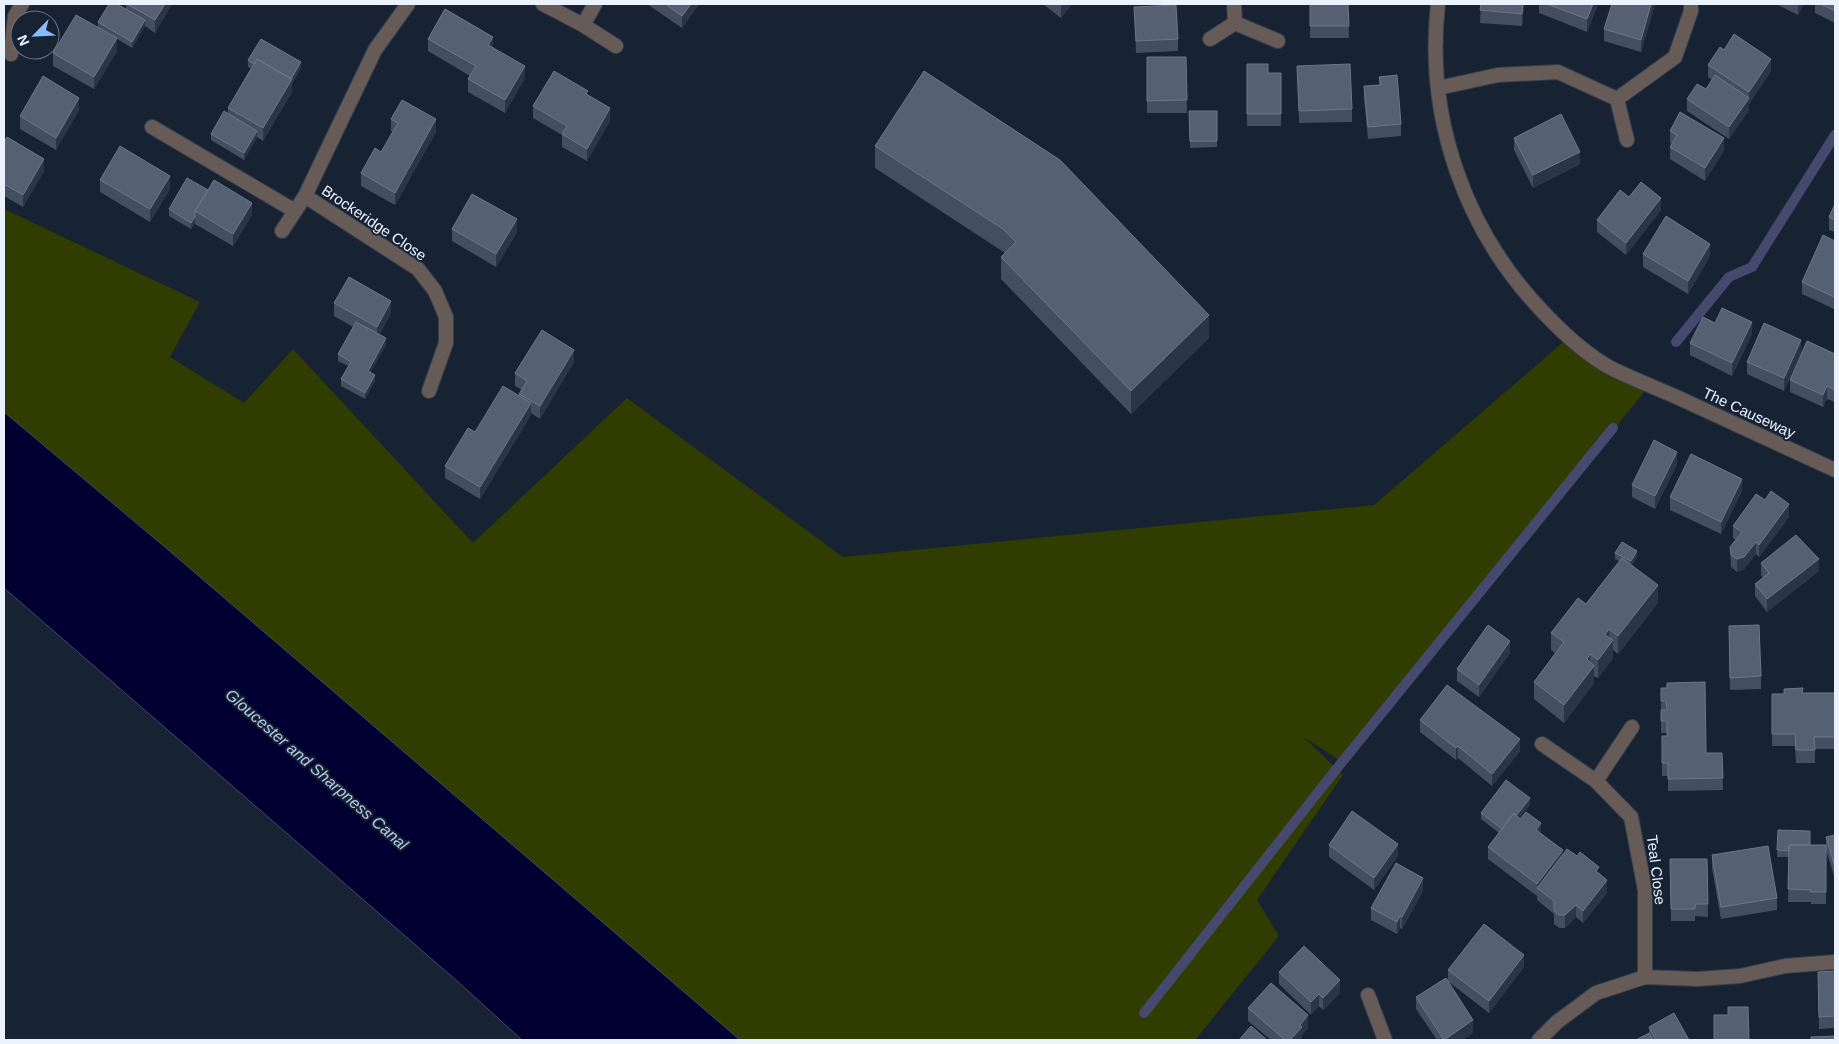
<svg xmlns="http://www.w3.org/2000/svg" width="1839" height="1044" font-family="Helvetica,sans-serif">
<rect width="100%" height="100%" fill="#172233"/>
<path fill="#303c00" d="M4,209l196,93 -30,55 74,46 49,-54 180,194 154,-145 216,159 531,-52 194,-167 82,47 -308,377 -37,-24 38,37 -86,125 22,36 -84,104h-455l-603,-517 -133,-111z"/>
<path fill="#000031" stroke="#46496e" d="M4,412l162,136 574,492h-218l-65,-59 -453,-393z"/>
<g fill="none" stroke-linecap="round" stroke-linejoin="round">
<path stroke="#46496e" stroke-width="10" d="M1676,342l53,-65 23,-10 83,-132
M1144,1013l198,-251 271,-334"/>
<g stroke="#353f4f" stroke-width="16">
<path id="minor" d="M543,4l40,21 33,21
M1438,4c-13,114 27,228 107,310 19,20 39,39 64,53 23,12 48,21 72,32 51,24 103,47 154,71
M1235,23l43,18
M583,25l12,-21
M1210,39l25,-16 -1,-19
M11,54l4,-38 7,-12
M1438,88l60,-13 60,-3 59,27 58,-42 16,-46v-7
M1617,99l10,41
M152,127l143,84
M305,196l113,73 17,22 11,26v26l-17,48
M282,231l23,-35 70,-146 33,-46
M1542,744l54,37 35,36 14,73v87
M1596,781l36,-54
M1368,995l17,45
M1539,1040l18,-18 39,-29 49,-16 53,2 42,-3 45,-10 50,-4"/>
</g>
<use href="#minor" stroke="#665b56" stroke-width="14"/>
</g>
<path fill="#444e61" d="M126,4h46l-17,29 -10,-7 -13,22 -15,-9v12l-23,38 -41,-23v-13l45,-25v-6l28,-13z
M647,4h52l-17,24z
M1043,4h29l-11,14z
M1310,4h38l1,34h-39z
M1481,4h43l-2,22 -42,-3z
M1539,4h59l-11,28 -48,-19z
M1655,4l-14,48 -37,-11v-12z
M1776,4h28l-6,11z
M1815,4h20v19l-20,-10z
M1134,7l44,32v12l-42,2z
M428,39l65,8 32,31 -20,35 -37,-21v-13l2,-3 -42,-25z
M1724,50l47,21 -22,33v6l-20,29 -42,-28v-12l19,-10 6,-9 -4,-3v-12z
M1147,57h39l1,56h-40z
M248,60l53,8 -9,16v8l-29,49 -6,-4 -13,23 -33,-20v-6l17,-20v-6l23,-40 -3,-1z
M1247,64l21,9h13v53h-34z
M1297,66l55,43v13l-53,1z
M1379,77l22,47v12l-33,3 -4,-40v-13l15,-1z
M588,95l22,26 -23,40 -25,-14v-12l-29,-17v-12z
M79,110l-23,40 -36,-21v-13z
M1189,111h28v36l-27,1z
M391,119l45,13 -41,73 -34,-19v-13l20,-21 11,-20 -1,-1z
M1670,131l54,19 -19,31 -35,-22v-12l2,-3 -2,-1z
M1514,138l66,26 -47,24 -19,-38z
M4,142l40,29 -21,36 -19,-11z
M875,146l334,192 -78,76 -130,-135v-22l4,-4 -130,-85z
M100,180l70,9 -20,33 -50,-30z
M1629,197l32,13 -35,45 -29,-23v-12z
M1835,204v103l-1,2 -32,-15v-12l32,-42 1,-8 -6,-2v-13z
M169,209l83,6 -19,31 -38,-22v-1l-4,6 -22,-13z
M452,229l65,3 -21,35 -44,-26z
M1643,254l67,2 -22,38 -45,-27z
M334,303l57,10 -12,22 7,10 -16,27 5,9 -10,18 -24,-13v-7l7,-13 -10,-5v-7l15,-27 -19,-11z
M1715,323l37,11 -20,42 -42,-21v-12z
M1801,352l-17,39 -37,-17v-12z
M1835,354v48l-8,-3 -4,8 -33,-15v-12z
M574,362l-34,57 -9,-6v2l-51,84 -35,-21v-12l30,-34 44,-36v-2l3,-4 -7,-4v-13z
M1677,464l-22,45 -23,-12v-12z
M1742,491l-21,43 -51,-24v-13z
M1789,517l-30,40 -3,-3 -12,15 -7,3 -6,-5 -1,-20 6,-7 -3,-2v-12z
M1615,553l22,4 -5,8 26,38 -40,51 -5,-4v8l-15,20 -4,-2v7l-30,40 -30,-24v-17l21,-29 -4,-3v-17l35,-29 33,-43 -4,-2z
M1761,563l58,8 -52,41 -12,-16v-12l8,-6 -2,-3z
M1729,638l32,38v13l-31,1z
M1510,653l-31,44 -22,-16v-12z
M1661,688l45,65h16l1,37 -55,1v-15h-6v-40h5v-3h-6z
M1835,693v56h-20v14h-19l-1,-17h-23v-52z
M1420,720l100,31 -28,35 -34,-28 -2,2 -36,-28z
M1530,805l-11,13 22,15 22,22 36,19 8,19 -24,30 -7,-6 -11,11h-6l-5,-4v-10l-17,-14v-4l-49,-37v-12l11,-14 -18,-14v-6z
M1778,830l32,15h16v59h-15v-2h-23l1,-45h-12z
M1835,835v44l-9,-29v-13z
M1329,845l69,11 -24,34 -45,-33z
M1712,855l65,43v12l-56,9 -9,-51z
M1670,859h37l1,58 -13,-1v5h-24z
M1423,891l-21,38 -2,-1 -3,6 -26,-14v-12z
M1524,967l-35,46 -40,-31 24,51 -11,7h-25l-21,-31v-12l32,-15v-12z
M1835,971v57l-16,1 -1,-45z
M1279,972l61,21 -17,17 -4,-4 -8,9 -32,-31z
M1248,1008l60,20 -6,7v4l-1,1h-30l-23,-19z
M1649,1027l40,13h-53l13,-7z"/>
<path fill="#2a3547" d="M165,4h7l-17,29v-13z
M691,4h8l-17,24v-12z
M1063,4h9l-11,14v-12z
M1523,4h1l-2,22v-12z
M1593,4h5l-11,28v-13z
M1651,4h4l-14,48v-12z
M1798,4h6l-6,11z
M145,20v6l-13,22v-6z
M493,37v12l-5,-4z
M117,38v13l-23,38v-12z
M1771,59v12l-22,33v-12z
M301,62v6l-9,16v8l-29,49v-13z
M525,66v12l-20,35v-13z
M79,98v12l-23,40v-12z
M1749,98v12l-20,29v-12z
M610,108v13l-23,40v-12z
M436,119v13l-41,73v-12z
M257,131v7l-13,22v-7z
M1724,138v12l-19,31v-13z
M1580,152v12l-47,24v-13z
M44,159v12l-21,36v-12z
M170,176v13l-20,33v-13z
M1661,198v12l-35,45v-12z
M252,203v12l-19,31v-12z
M195,217v6l-4,6v-6z
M517,219v13l-21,35v-13z
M1710,244v12l-22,38v-13z
M1835,295v12l-1,2v-12z
M391,301v12l-14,27v-13z
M1209,315v23l-78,76v-23z
M1752,322v12l-20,42v-13z
M386,338v7l-18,32v-6z
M1801,340v12l-17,39v-13z
M574,350v12l-34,57v-13z
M375,375v6l-10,18v-6z
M1827,386v13l-4,8v-12z
M531,403v12l-51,84v-12z
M1677,452v12l-22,45v-13z
M1742,479v12l-21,43v-12z
M1789,504v13l-30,40v-12z
M1756,542v12l-12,15 -7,3v-13z
M1637,551v6l-6,10v-6z
M1819,559v12l-52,41v-13z
M1658,585v18l-40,51v-18z
M1609,629v16l4,-5v18l-15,20v-18l7,-25z
M1510,641v12l-31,44v-12z
M1590,654v17l4,-5v17l-30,40v-18l23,-46z
M1520,739v12l-28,35v-12z
M1458,746v12l-2,2v-12z
M1530,798v7l-25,32v-6z
M1541,823v12l-5,-5z
M1398,844v12l-24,34v-12z
M1563,850v12l-26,26v8v-12z
M1423,878v13l-21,38v-12z
M1607,880v13l-24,30v-12z
M1576,905v12l-11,11v-13z
M1400,916v12l-3,6v-12z
M1524,955v12l-35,46v-12z
M1340,980v13l-17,17v-12z
M1319,994v12l-8,9v-13z
M1308,1015v13l-6,7v4l-1,1h-11l10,-15z
M1473,1020v13l-11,7h-18z"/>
<path fill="#556072" stroke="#6d7788" d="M109,4h8l28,16 -13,22 -34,-20z
M127,4h38l-10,16z
M665,4h26l-9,12z
M1310,4h38l1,22h-39z
M1481,4h42l-1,10 -42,-4z
M1547,4h46l-6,15z
M1612,4h39l-10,36 -37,-11z
M1821,4h14v7z
M1176,5l2,34 -42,2 -2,-34z
M445,9l48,28 -5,8 37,21 -20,34 -37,-21 8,-13 -48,-27z
M76,15l41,23 -23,39 -41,-24z
M1734,34l37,25 -22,33 -41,-27 12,-18 4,3z
M261,39l40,23 -10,17 -34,-20 -3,5 -6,-4z
M1147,57h39l1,43 -40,1z
M257,59l35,20 -29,49 -35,-20z
M1247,64h21v9h13v41h-34z
M1350,64l2,45 -53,2 -2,-45z
M554,71l34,20 -2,3 24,14 -23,41 -25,-15 5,-8 -34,-20z
M924,71l136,89 149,155 -78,76 -130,-134 15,-15 -13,-13 -128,-83z
M1397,75l4,49 -33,3 -4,-41 17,-1 -2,-8z
M1715,75l34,23 -20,29 -42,-28 10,-15 9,5z
M43,76l36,22 -23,40 -36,-22z
M402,100l34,19 -41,74 -34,-20 14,-25 6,4 17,-29 -7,-4z
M224,111l33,20 -13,22 -33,-19z
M1189,111h28v30h-27z
M1680,112l44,26 -19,30 -35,-21 7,-12 -7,-4z
M1561,114l19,38 -47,23 -19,-37z
M7,137l37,22 -21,36 -19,-11v-42z
M120,146l50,30 -20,33 -50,-29z
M187,178l21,12 -13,21v6l-4,6 -22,-14z
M214,180l38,23 -19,31 -38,-23z
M1641,182l20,16 -35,45 -29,-23 23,-30 9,7z
M472,194l45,25 -21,35 -44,-25z
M1835,204v16l-6,-3z
M1666,216l44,28 -22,37 -45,-27z
M1823,235l12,6v54l-1,2 -32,-15z
M349,277l42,24 -14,26 -43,-24z
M1722,308l30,14 -20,41 -42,-20 13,-26 12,6z
M356,322l30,16 -18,33 7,4 -10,18 -24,-14 10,-17 -13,-8z
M1764,323l37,17 -17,38 -37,-16z
M542,330l32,20 -34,56 -21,-12 8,-13 -12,-8z
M1807,341l28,13v36l-8,-4 -4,9 -33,-15z
M503,386l28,17 -51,84 -35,-21 23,-38 7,4z
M1654,440l23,12 -22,44 -23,-11z
M1691,454l51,25 -21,43 -51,-25z
M1771,491l18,13 -30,41 -3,-3 -12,15 -7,2 -6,-4 -1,-8 12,-15 -9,-6 23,-32 9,6z
M1796,535l23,24 -52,40 -12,-15 14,-11 -8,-10z
M1622,542l15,9 -6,10 -16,-8z
M1622,558l36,27 -40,51 -9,-7 -4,6 8,5 -15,20 -8,-6 -3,5 7,7 -30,39 -30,-23 30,-40 -13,-9 27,-35 8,6z
M1488,625l22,16 -31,44 -22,-16z
M1759,625l2,51 -31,2 -1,-52z
M1705,682l1,71h16l1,25 -55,1v-16h-6v-27h5v-15h-6v-11h6l-1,-9h-5v-13h6v-5z
M1447,685l73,54 -28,35 -34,-28 -2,2 -36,-28z
M1803,688l-1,5h33v44h-21l1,13h-19l-1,-16h-23v-40h12v-5z
M1506,780l24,18 -14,18 -2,-3 -12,16 -21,-16z
M1352,811l46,33 -24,34 -45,-33z
M1526,812l15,11 -5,7 27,20 -26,34 -49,-37 26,-34 6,6z
M1778,830l32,1v14h-21v6l-12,-1z
M1835,835v32l-9,-30z
M1789,845h37v47h-15v-2l-23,-1z
M1768,846l9,52 -56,9 -9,-52z
M1567,849l10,7 3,-4 19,15 -3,4 11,9 -24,31 -7,-6 -11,10h-6l-5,-4v-10l-17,-13z
M1670,859h37l1,45h-13v5h-24z
M1396,863l27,15 -21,39 -2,-1 -3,6 -26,-14z
M1484,924l40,31 -35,46 -41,-31z
M1304,946l36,34 -17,18 -4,-4 -8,8 -32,-30z
M1835,971v45l-16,1 -1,-45z
M1446,978l27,42 -29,20 -28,-43z
M1271,983l37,32 -8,10 2,2 -12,13h-5l-37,-32z
M1728,1007h20l1,33h-35v-25h14z
M1674,1013l15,27h-33l-7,-13z
M1251,1026l16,14h-28z
M1649,1033l4,7h-17z
M1835,1036v4h-24v-3z"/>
<g text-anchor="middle" stroke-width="4" stroke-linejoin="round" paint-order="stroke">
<g font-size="15" fill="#eaf2fe" stroke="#172233">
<text transform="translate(374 223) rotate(34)" y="5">Brockeridge Close</text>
<text transform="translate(1749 413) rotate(25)" y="5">The Causeway</text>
<text transform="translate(1656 870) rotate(83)" y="5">Teal Close</text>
</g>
<g font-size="16" font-style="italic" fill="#b7cbee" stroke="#172233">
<text transform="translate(317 769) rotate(41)" y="6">Gloucester and Sharpness Canal</text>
</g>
</g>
<rect width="1839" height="1044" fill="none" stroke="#eaf2fe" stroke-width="10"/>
<g transform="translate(35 35) rotate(246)"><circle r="24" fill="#172233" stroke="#6b7584"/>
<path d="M0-4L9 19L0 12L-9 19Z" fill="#87bbfc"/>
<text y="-8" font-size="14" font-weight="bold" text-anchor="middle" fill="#eaf2fe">N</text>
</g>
</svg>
